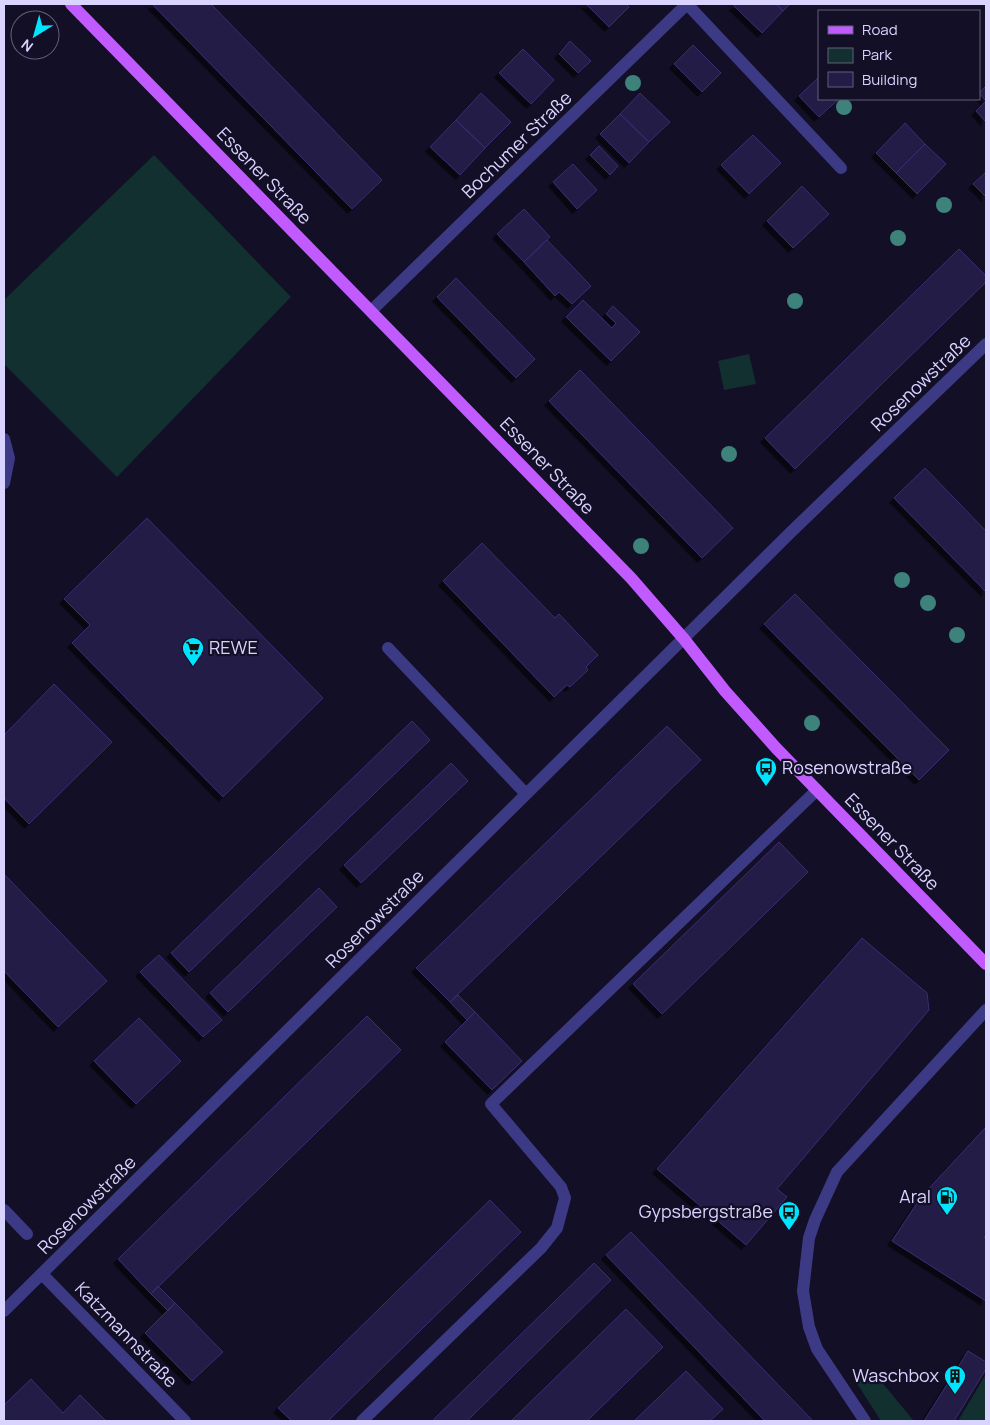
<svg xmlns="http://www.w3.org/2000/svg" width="990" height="1425" font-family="Manrope,sans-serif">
<defs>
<filter id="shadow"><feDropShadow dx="-4.5" dy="4.5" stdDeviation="0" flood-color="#0009"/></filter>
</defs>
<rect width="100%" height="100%" fill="#130f26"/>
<path fill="#12302f" d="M154,155l137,142 -174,180 -113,-113v-64z
M749,354l7,30 -32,6 -6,-29z
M870,1368l44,53h-33l-25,-39 3,-10z
M986,1374v47h-28z"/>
<path fill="#241b47" stroke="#3b2d73" filter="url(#shadow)" d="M152,4h59l171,176 -30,29z
M586,4h40l3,3 -20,20z
M736,4h40l7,7 -21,22 -28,-27z
M776,4h14l-7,7z
M570,41l21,20 -13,12 -19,-19z
M693,45l28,28 -19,19 -28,-28z
M523,49l31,31 -23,24 -32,-31z
M819,77v22h20l-20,18 -20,-21z
M986,86v15l-7,-8z
M481,93l30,29 -26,26 -29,-28z
M640,93l30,29 -21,20 -29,-28z
M986,101v21l-10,-11z
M620,114l29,28 -20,21 -29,-29z
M456,120l29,28 -25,27 -30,-28z
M905,123l20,21 -29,29 -20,-20z
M753,135l28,28 -32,31 -28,-29z
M925,144l21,20 -29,30 -21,-21z
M599,146l19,20 -8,9 -20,-20z
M573,164l24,26 -20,19 -24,-27z
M986,172v25l-13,-13z
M802,186l27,28 -36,34 -26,-27z
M524,209l26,28 -26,25 -27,-28z
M547,240l44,46 -19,18 -13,-12 -4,4 -31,-34z
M959,249l27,27v6l-191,187 -30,-31z
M456,278l79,81 -19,19 -79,-81z
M583,300l29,28 4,-5 -10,-9 7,-8 27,26 -29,29 -45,-44z
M580,370l153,158 -31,30 -153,-157z
M925,468l61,63v61l-92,-94z
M147,518l176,180 -100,99 -151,-154 18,-18 -26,-26z
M482,543l73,75 4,-4 39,41 -12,12 2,3 -18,17 -3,-2 -13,12 -111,-116z
M795,594l154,156 -30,30 -155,-156z
M54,684l58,58 -83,82 -25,-26v-63z
M412,721l18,19 -241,232 -18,-19z
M667,726l34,34 -251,242 -34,-34z
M451,763l17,18 -107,102 -17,-18z
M779,842l29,30 -146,142 -29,-30z
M4,874l103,107 -49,46 -54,-56z
M319,888l18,19 -109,105 -18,-19z
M862,938l65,55 2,17 -152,179 10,8 -41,48 -89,-76z
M159,955l63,65 -19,17 -63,-65z
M458,995l17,17 -8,8 -17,-18z
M475,1012l47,49 -30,29 -47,-48z
M367,1016l34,34 -250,244 -33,-35z
M139,1018l42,43 -45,43 -42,-43z
M986,1127v109l-2,1 2,2v62l-94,-60 29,-44z
M490,1200l31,32 -193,189h-36l-14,-13z
M631,1232l182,189h-48l-159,-166z
M594,1263l17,17 -144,141h-35z
M158,1286l17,17 -7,8 -17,-17z
M175,1303l48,49 -31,29 -47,-48z
M626,1309l37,38 -76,74h-76z
M968,1351l18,11v7l-32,52h-30z
M686,1371l37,38 -13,12h-76z
M31,1379l32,34 17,-18 26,26h-102v-16z"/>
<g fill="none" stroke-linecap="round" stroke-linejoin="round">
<path stroke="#3d3a85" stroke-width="12" d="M687,4l154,164
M371,311l316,-307
M4,439l5,19 -5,25
M388,648l138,146
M4,1210l23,24
M42,1274l143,147
M4,1311l787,-779 195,-188
M362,1421l179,-173 16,-20 8,-30 -4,-11 -70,-83 326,-314
M865,1421l-48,-72 -8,-22 -6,-36 6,-53 6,-18 22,-48 149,-162"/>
<path stroke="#c25bff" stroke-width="12" d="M71,4l560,574 53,61 41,52 51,57 210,216"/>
</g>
<g fill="#3d827b">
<circle cx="633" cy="83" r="8"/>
<circle cx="844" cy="107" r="8"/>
<circle cx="944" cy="205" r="8"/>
<circle cx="898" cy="238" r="8"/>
<circle cx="795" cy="301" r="8"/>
<circle cx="729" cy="454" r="8"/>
<circle cx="641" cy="546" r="8"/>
<circle cx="902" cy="580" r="8"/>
<circle cx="928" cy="603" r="8"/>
<circle cx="957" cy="635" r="8"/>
<circle cx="812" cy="723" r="8"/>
</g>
<defs>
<g id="supermarket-pin" transform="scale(1.125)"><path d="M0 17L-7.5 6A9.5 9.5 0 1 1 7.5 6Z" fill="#00e5ff" stroke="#130f26"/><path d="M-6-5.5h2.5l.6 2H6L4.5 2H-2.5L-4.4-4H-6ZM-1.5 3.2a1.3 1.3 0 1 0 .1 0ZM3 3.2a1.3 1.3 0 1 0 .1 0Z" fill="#111"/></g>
<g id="bus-pin" transform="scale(1.125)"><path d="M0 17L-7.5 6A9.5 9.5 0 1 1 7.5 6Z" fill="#00e5ff" stroke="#130f26"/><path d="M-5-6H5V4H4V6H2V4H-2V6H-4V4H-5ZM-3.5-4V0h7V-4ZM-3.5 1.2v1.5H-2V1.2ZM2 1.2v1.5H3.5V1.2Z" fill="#111"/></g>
<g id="fuel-pin" transform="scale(1.125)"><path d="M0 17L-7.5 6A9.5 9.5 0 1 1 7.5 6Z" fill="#00e5ff" stroke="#130f26"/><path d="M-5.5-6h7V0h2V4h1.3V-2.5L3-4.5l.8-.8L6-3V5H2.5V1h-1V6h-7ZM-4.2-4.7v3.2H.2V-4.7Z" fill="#111"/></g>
<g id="building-pin" transform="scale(1.125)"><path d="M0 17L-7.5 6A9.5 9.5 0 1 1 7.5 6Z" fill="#00e5ff" stroke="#130f26"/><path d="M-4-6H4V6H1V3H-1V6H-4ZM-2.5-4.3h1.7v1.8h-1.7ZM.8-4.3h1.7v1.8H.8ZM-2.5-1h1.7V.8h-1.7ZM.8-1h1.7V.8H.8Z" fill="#111"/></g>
</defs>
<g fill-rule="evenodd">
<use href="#supermarket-pin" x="193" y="648"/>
<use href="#bus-pin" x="766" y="768"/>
<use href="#fuel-pin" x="947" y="1197"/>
<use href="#bus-pin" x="789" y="1212"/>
<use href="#building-pin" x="955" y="1376"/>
</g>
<g text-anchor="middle" stroke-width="4.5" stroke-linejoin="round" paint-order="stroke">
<g font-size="18" fill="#d9d4ff" stroke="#130f26">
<text transform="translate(517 145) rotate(-44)" y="6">Bochumer Straße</text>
<text transform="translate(264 176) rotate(46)" y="6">Essener Straße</text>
<text transform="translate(921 383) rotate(-44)" y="6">Rosenowstraße</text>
<text transform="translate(547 466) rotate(46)" y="6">Essener Straße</text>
<text transform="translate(892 842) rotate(46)" y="6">Essener Straße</text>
<text transform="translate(375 919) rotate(-45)" y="6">Rosenowstraße</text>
<text transform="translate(87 1205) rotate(-45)" y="6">Rosenowstraße</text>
<text transform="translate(126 1335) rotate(46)" y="6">Katzmannstraße</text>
</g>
<g font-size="18" fill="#d9d4ff" stroke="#130f26" text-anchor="end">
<text x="209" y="654" text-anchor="start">REWE</text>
<text x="782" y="774" text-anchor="start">Rosenowstraße</text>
<text x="931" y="1203">Aral</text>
<text x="773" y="1218">Gypsbergstraße</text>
<text x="939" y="1382">Waschbox</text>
</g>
</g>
<rect width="990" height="1425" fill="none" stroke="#d9d4ff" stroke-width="10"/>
<rect x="818" y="10" width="162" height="90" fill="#130f26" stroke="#625e7d"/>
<rect x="828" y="26" width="25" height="8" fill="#c25bff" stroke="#625e7d"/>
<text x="862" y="35" font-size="15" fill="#d9d4ff">Road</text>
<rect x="828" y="48" width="25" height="15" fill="#12302f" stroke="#625e7d"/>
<text x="862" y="60" font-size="15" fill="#d9d4ff">Park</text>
<rect x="828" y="72" width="25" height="15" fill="#241b47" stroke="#625e7d"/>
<text x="862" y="85" font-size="15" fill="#d9d4ff">Building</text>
<g transform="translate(35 35) rotate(217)"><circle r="24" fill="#130f26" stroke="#625e7d"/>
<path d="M0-4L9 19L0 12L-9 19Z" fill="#00e5ff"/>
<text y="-8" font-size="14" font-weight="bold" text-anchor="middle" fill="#d9d4ff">N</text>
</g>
</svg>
